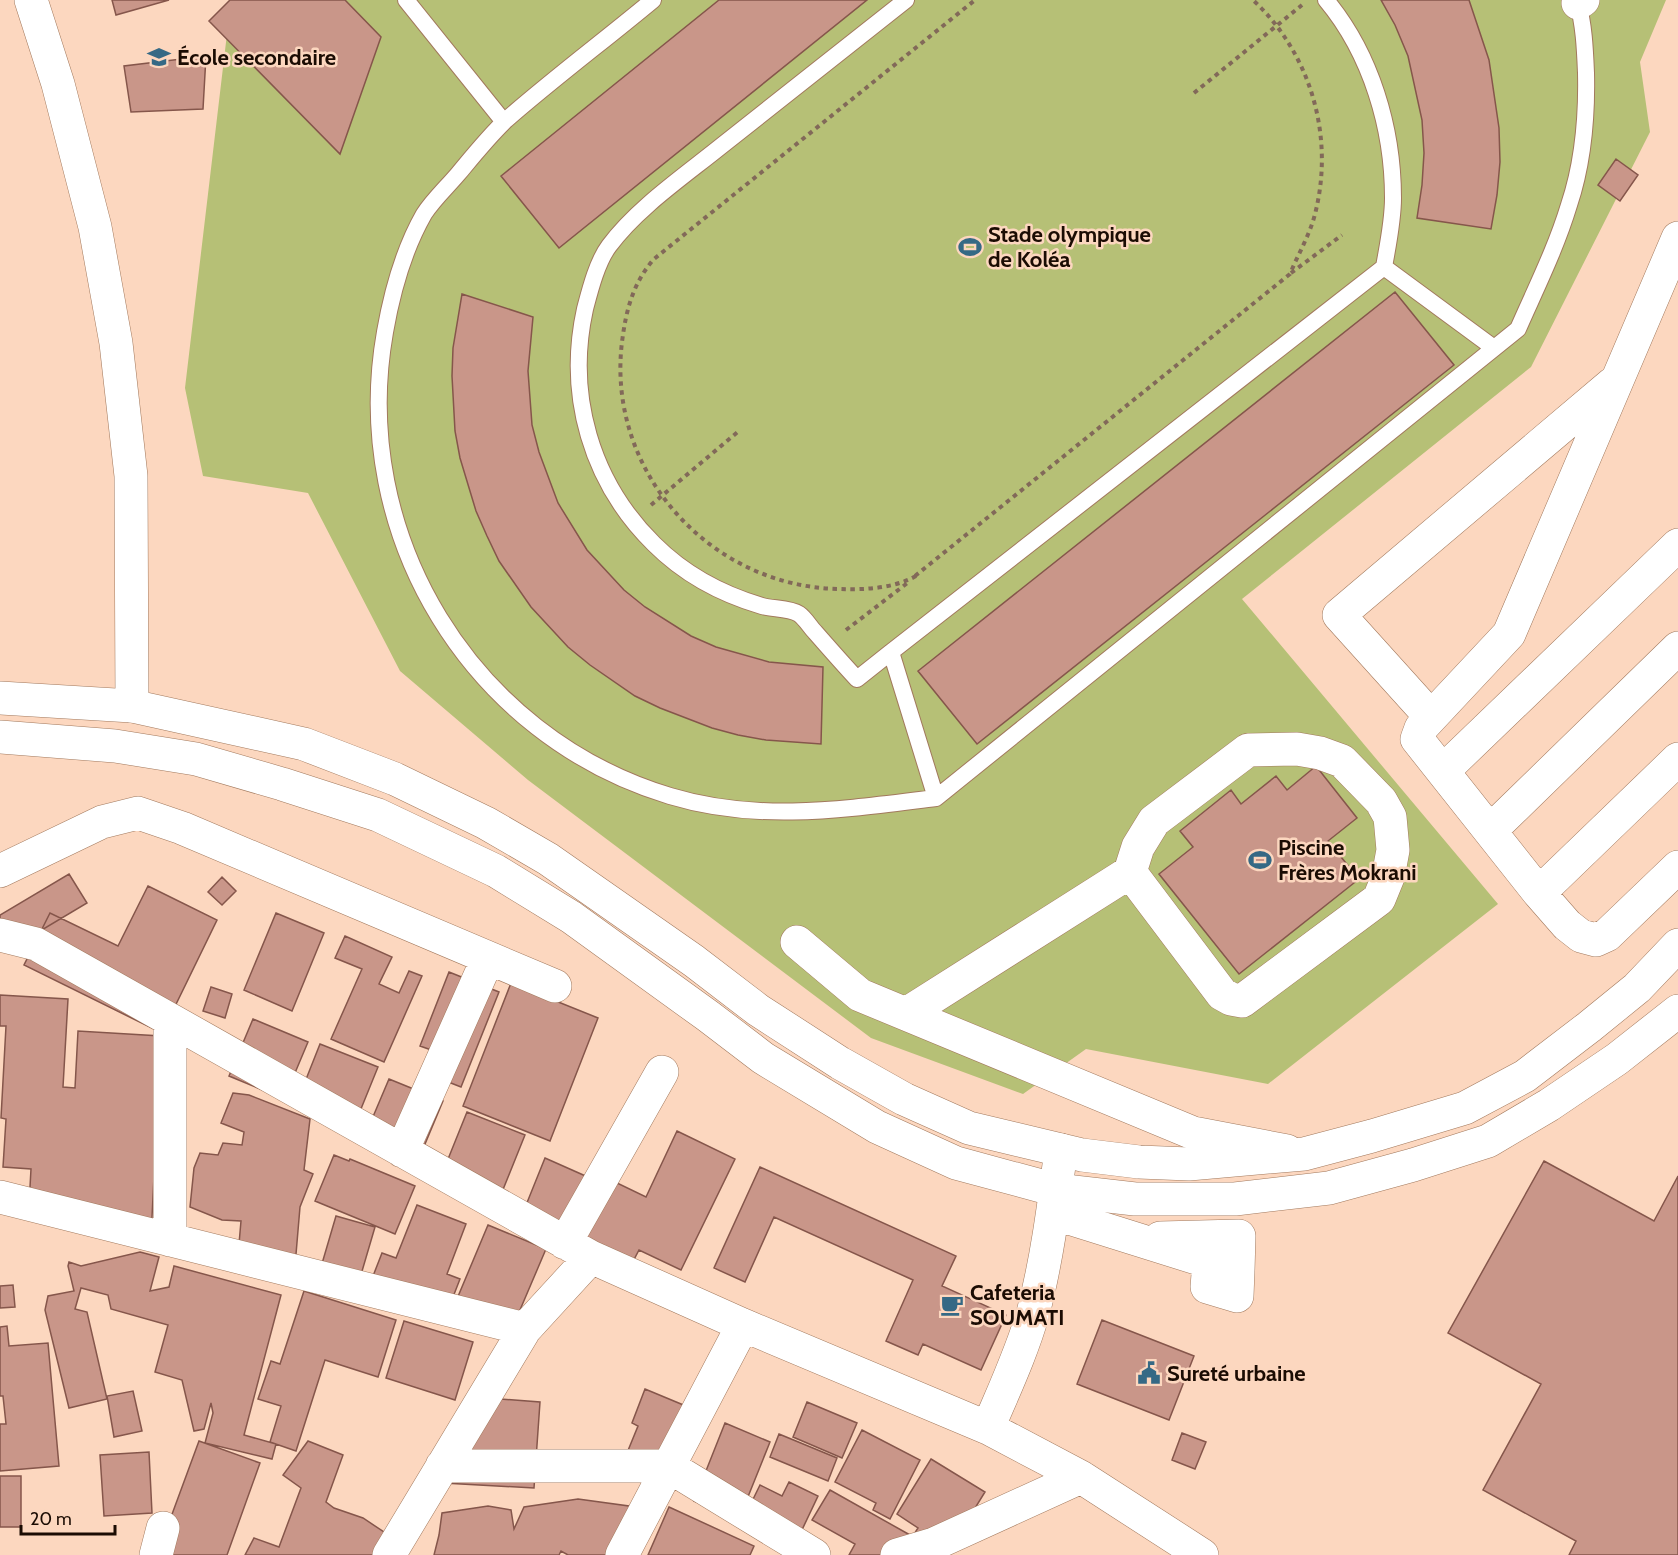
<svg xmlns="http://www.w3.org/2000/svg" width="1678" height="1555" font-family="Cabin,sans-serif">
<rect width="100%" height="100%" fill="#fcd7bf"/>
<path fill="#b6c076" d="M231,0h1435l-26,62 10,70 -119,235 -289,232 256,305 -230,180 -182,-35 -63,45 -152,-56 -343,-258 -128,-109 -92,-178 -105,-17 -18,-88z"/>
<path fill="#c99689" stroke="#85564b" stroke-width="1.5" d="M112,0h57l-53,15z
M230,0h115l36,37 -41,117 -131,-133z
M719,0h148l-308,248 -58,-72z
M1381,0h88l20,60 10,68 1,34 -3,33 -6,34 -74,-11 5,-33 2,-32 -2,-33 -14,-64 -13,-31z
M206,56l-3,53 -72,3 -7,-46z
M1616,159l22,16 -18,26 -22,-16z
M1395,292l59,73 -477,379 -59,-73z
M462,294l71,23 -5,54 4,54 7,27 19,51 29,47 37,40 21,17 46,29 25,11 53,15 54,5 -2,77 -55,-4 -28,-5 -26,-7 -52,-20 -25,-12 -45,-31 -22,-18 -37,-40 -32,-46 -12,-25 -11,-25 -16,-53 -5,-27 -3,-55 1,-28z
M1316,766l41,52 -29,23 31,38 -120,95 -80,-100 34,-27 -13,-16 51,-41 10,14 35,-28 11,14z
M69,874l18,29 -72,43 -15,-26v-5z
M222,877l14,14 -14,14 -14,-13z
M148,886l69,34 -55,113 -138,-68 26,-52 68,33z
M276,913l48,20 -32,78 -48,-21z
M345,936l47,21 -13,27 20,9 10,-22 13,5 -38,86 -53,-23 31,-70 -27,-11z
M449,972l50,20 -38,95 -33,-13 9,-22 -17,-6z
M511,983l87,35 -48,123 -87,-35z
M211,987l21,7 -7,24 -22,-7z
M0,995l68,4 -5,88 12,1 3,-57 83,5 -10,201 -122,-32 2,-36 -28,-2 3,-48 -5,-1 5,-92h-6z
M253,1019l55,23 -24,57 -55,-23z
M320,1044l58,23 -24,59 -57,-24z
M389,1079l54,22 -28,67 -54,-23z
M233,1093l16,2 61,24 -6,51 9,4 -13,33 -5,59 -56,-22 2,-23 -19,-1 -32,-13 4,-39 6,-15 18,2 5,-12 19,2 2,-13 -23,-9z
M467,1112l58,23 -23,57 -58,-23z
M677,1131l58,28 -54,111 -42,-20 -10,19 -47,-23 31,-65 33,16z
M334,1155l15,6 1,-2 65,27 -20,48 -80,-33z
M545,1158l54,24 -24,60 -55,-22z
M1544,1161l110,60 24,-45v379h-109l7,-14 -93,-51 58,-106 -93,-51z
M760,1167l196,89 -14,30 64,29 -25,55 -58,-26 -5,11 -32,-14 27,-61 -139,-63 -29,65 -31,-14z
M417,1205l49,19 -19,50 13,5 -7,18 -87,-3 16,-41 14,5z
M336,1216l39,11 -20,68 -39,-11z
M488,1225l58,24 -29,68 -63,-11z
M140,1252l19,5 -9,34 19,-4 5,-21 107,29 -37,140 32,9 -4,15 -67,-16 8,-30 -2,-10 -7,26 -10,2 -12,-51 -27,-8 13,-47 -57,-16 -3,-14 -27,-7 -6,21 12,3 20,87 -38,9 -24,-98 3,-14 26,-5 -6,-25 1,-4 12,4z
M13,1285l2,22 -15,1v-22z
M304,1291l92,29 -18,57 -53,-17 -29,91 -26,-9 11,-36 -23,-7 13,-38 9,3z
M1102,1320l92,36 -25,64 -92,-36z
M404,1321l69,21 -18,58 -69,-22z
M7,1326l2,20 39,-3 11,123 -59,5v-47h6l-3,-28h-3v-69z
M645,1389l48,20 -32,78 -41,-17 18,-44 -6,-3z
M133,1391l9,40 -28,6 -7,-41z
M473,1397l67,5 -6,86 -90,-5z
M807,1402l50,21 -15,35 -49,-21z
M725,1423l45,19 -31,77 -45,-18z
M862,1430l58,30 -30,59 -17,-9 3,-7 -41,-21z
M1182,1433l24,9 -11,27 -23,-9z
M779,1434l58,24 -9,23 -58,-24z
M199,1441l61,22 -33,92h-70z
M308,1441l35,14 -17,47 8,6 29,10 24,16 -13,21h-129l9,-17 25,9 22,-59 -18,-13z
M149,1452l3,61 -48,3 -4,-61z
M931,1459l54,33 -39,63 -37,-13 9,-14 -21,-14z
M0,1476h21v51h-21z
M789,1482l29,14 -26,55 -52,-25 20,-41 22,11z
M830,1490l80,45 -23,20h-38l6,-11 -43,-24z
M578,1499l58,8 -12,48h-56l-7,-4 -2,4h-125l5,-20 3,-22 46,-7 23,4 3,19 10,-22z
M669,1507l85,39 -4,9h-102z"/>
<g fill="none" stroke-linecap="round" stroke-linejoin="round">
<g stroke="#a2795d" stroke-width="18">
<path id="service" d="M406,0l98,122
M653,0c-48,40 -99,78 -147,120 -17,16 -33,36 -48,54 -11,13 -25,26 -34,40 -20,35 -32,78 -39,118 -36,203 86,404 285,464 89,27 176,13 266,2l582,-469c18,-41 38,-81 51,-124 14,-42 18,-88 17,-132 -1,-24 -2,-49 -9,-73
M1326,0c45,54 67,128 67,198 0,23 -5,46 -9,69
M891,652l-34,27c-14,-15 -28,-31 -42,-47 -5,-5 -10,-14 -16,-18 -9,-6 -27,-5 -37,-8 -41,-12 -78,-32 -108,-62 -63,-62 -88,-149 -69,-235 5,-19 12,-47 24,-63 27,-37 75,-70 111,-99 62,-49 124,-98 186,-147
M936,798l-45,-146 493,-385 110,81"/>
</g>
<g stroke="#a2795d" stroke-width="34">
<path id="minor" d="M31,0l27,84 37,143 21,116 15,133 1,230
M1578,3l5,-3
M1678,238l-169,396 -88,94 -4,11 122,154 28,32 14,11 15,4 11,-5 71,-68
M1431,717l-92,-102 273,-231
M1443,771l235,-226
M1490,831l188,-183
M0,871l102,-49 36,-9 44,15 373,158
M1539,893l139,-134
M0,935l36,9 555,313 152,68 245,103 93,49 121,78
M797,942l63,53 333,138 94,18
M906,1014l224,-142 92,122 9,5 11,2 137,-102 9,-22 5,-27 -3,-33 -9,-16 -39,-40 -22,-8 -23,-4 -49,1 -94,71 -16,26 -8,25
M170,1020v220
M402,1151l86,-193
M0,1197l525,132
M1053,1213l185,58 -1,25 -30,-9 2,-25
M1160,1238l79,-2 -1,35
M565,1243l97,-171
M988,1428c16,-38 34,-76 45,-115 14,-53 21,-109 28,-163
M442,1466h226l146,89
M156,1555l7,-27
M389,1555l136,-226 66,-72
M622,1555l121,-230
M897,1555l37,-11 147,-67"/>
</g>
<g stroke="#a2795d" stroke-width="34">
<path id="secondary" d="M0,698l132,8 172,38 91,35 91,44 62,36 146,102 64,49 82,53 64,36 65,29 113,27 57,7 50,2 115,-10 68,-18 93,-28 60,-32 64,-49 48,-39 41,-43
M0,737l115,9 81,13 86,25 96,31 118,56 75,46 137,99 55,42 114,69 79,36 100,27 79,9h100l94,-11 84,-23 75,-24 61,-36 68,-46 61,-48"/>
</g>
<path stroke="#826959" stroke-width="4" stroke-dasharray="4.5 4.5" stroke-linecap="butt" d="M1194,93l108,-88
M1291,273l51,-38
M651,505l89,-75
M915,576l375,-302c9,-22 21,-41 26,-64 18,-76 -6,-157 -63,-210
M916,576c-21,12 -51,14 -75,13 -130,-1 -235,-117 -219,-247 4,-32 11,-59 32,-83l321,-259
M846,630l64,-49"/>
<use href="#service" stroke="#fff" stroke-width="16"/>
<use href="#minor" stroke="#fff" stroke-width="33"/>
<use href="#secondary" stroke="#fff" stroke-width="33"/>
</g>
<defs>
<g id="school-bare" transform="scale(1.8)"><path d="M0-5L7-2L0 1L-7-2ZM-4 1L0 2.5L4 1V4Q0 6-4 4Z" fill="#356985" stroke="#fcd7bf" stroke-width="2.5" paint-order="stroke"/></g>
<g id="stadium-bare" transform="scale(1.8)"><path d="M0-5a6.5 5 0 1 0 0 10a6.5 5 0 1 0 0-10ZM-3.5-1.8h7v3.6h-7Z" fill="#356985" stroke="#fcd7bf" stroke-width="2.5" paint-order="stroke"/></g>
<g id="cafe-bare" transform="scale(1.8)"><path d="M-5.5-4.5H6V0H3Q3 3.5 0 3.5H-2.5Q-5.5 3.5-5.5 0ZM3-3.2v2h1.7v-2ZM-6 4.5H4V6H-6Z" fill="#356985" stroke="#fcd7bf" stroke-width="2.5" paint-order="stroke"/></g>
<g id="civic-bare" transform="scale(1.8)"><path d="M-.6-6.5H3V-4.5H.6V-3L4-1V1h2V6H-6V1h2V-1L-.6-3ZM-1.2 2.5V6h2.4V2.5Z" fill="#356985" stroke="#fcd7bf" stroke-width="2.5" paint-order="stroke"/></g>
</defs>
<g fill-rule="evenodd">
<use href="#school-bare" x="159" y="57"/>
<use href="#stadium-bare" x="970" y="247"/>
<use href="#stadium-bare" x="1260" y="860"/>
<use href="#cafe-bare" x="952" y="1305"/>
<use href="#civic-bare" x="1149" y="1373"/>
</g>
<g text-anchor="middle" stroke-width="5" stroke-linejoin="round" paint-order="stroke">
<g font-size="22" font-weight="bold" fill="#1b0c03" stroke="#fcd7bf" text-anchor="start">
<text x="177" y="65">École secondaire</text>
<text x="988" y="242">Stade olympique<tspan x="988" dy="25">de Koléa</tspan></text>
<text x="1278" y="855">Piscine<tspan x="1278" dy="25">Frères Mokrani</tspan></text>
<text x="970" y="1300">Cafeteria<tspan x="970" dy="25">SOUMATI</tspan></text>
<text x="1167" y="1381">Sureté urbaine</text>
</g>
</g>
<path d="M21 1525v9h94v-9" fill="none" stroke="#1b0c03" stroke-width="3"/>
<text x="30" y="1525" font-size="18" fill="#1b0c03" stroke="#fcd7bf" stroke-width="4.5" paint-order="stroke">20 m</text>
</svg>
